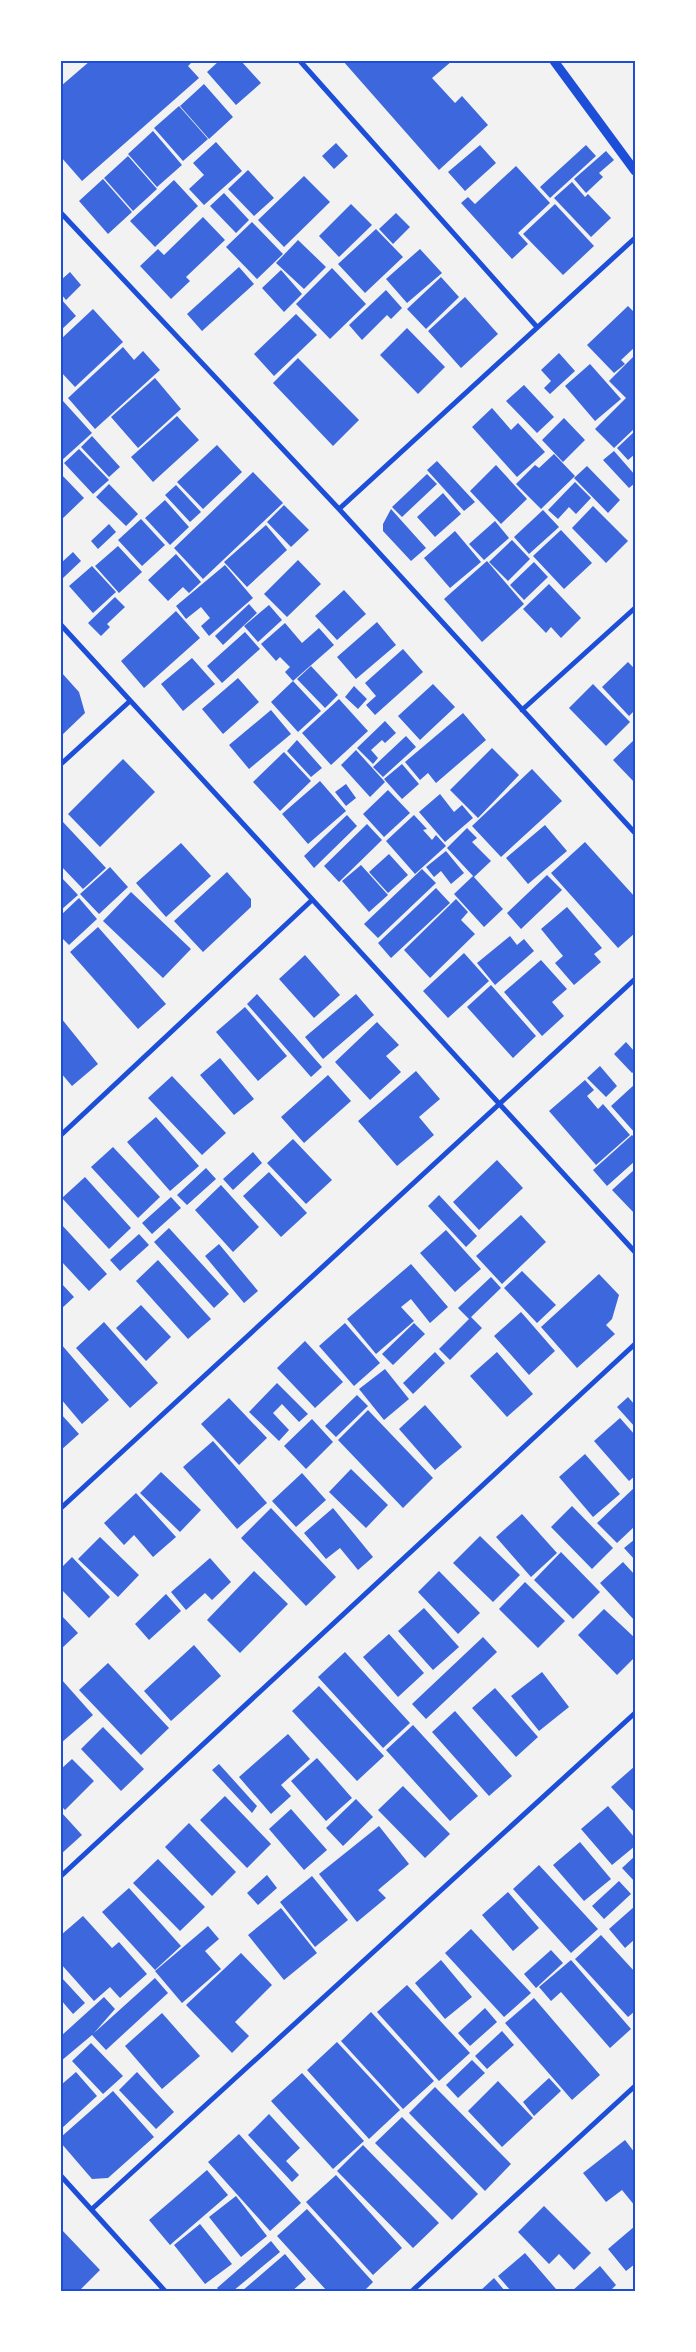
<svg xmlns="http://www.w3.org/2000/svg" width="696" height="2352" font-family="'DejaVu Sans',sans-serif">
<rect width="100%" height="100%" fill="#f2f2f2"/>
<path fill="#3d67dc" d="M90,61h103l-5,5 11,12 -117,103 -21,-24v-71z
M219,61h22l20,22 -25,22 -29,-33z
M343,61h109l-20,17 23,25 7,-7 26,29 -49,45z
M204,84l29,33 -24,22 -29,-33z
M179,106l29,33 -25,22 -29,-33z
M153,131l29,34 -25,22 -29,-33z
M216,142l26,29 -38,34 -15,-16 15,-14 -11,-12z
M336,143l12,13 -14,13 -12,-13z
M480,145l16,18 -31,28 -17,-19z
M586,145l10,11 -46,42 -10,-11z
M606,151l8,9 -15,13 4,4 -17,16 -12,-14z
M128,156l29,33 -24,22 -29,-33z
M516,166l34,37 -32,30 10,11 -16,15 -51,-56 7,-6 7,7z
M248,170l26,28 -20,18 -26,-27z
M304,176l26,26 -46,45 -26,-27z
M103,179l29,33 -24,22 -29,-33z
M174,180l24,26 -43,41 -25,-26z
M572,182l13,15 3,-3 23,24 -20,19 -37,-39z
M224,193l25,27 -13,13 -26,-27z
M351,204l21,21 -33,32 -20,-21z
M555,204l39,42 -31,29 -40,-41z
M396,213l14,14 -17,17 -14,-15z
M203,217l22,23 -39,37 4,4 -19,18 -31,-33 18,-17 6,6z
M252,222l31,32 -26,25 -31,-32z
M376,229l27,28 -38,36 -27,-29z
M298,240l28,27 -22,22 -28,-26z
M420,249l22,24 -35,30 -21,-24z
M239,267l15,17 -52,47 -15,-17z
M332,268l34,36 -36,35 -34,-35z
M281,270l21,24 -18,18 -22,-24z
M70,272l11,13 -15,15 -5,-6v-14z
M441,277l18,20 -33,32 -19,-20z
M386,290l16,18 -11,11 -4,-4 -25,25 -13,-15z
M465,297l33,37 -37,34 -33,-37z
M61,299l15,17 -15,14z
M628,306l7,7v34l-14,13 4,4 -11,9 -27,-28z
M93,309l30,33 -48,45 -14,-15v-33z
M296,314l21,21 -43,41 -20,-22z
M407,328l38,39 -27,27 -38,-39z
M123,347l11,13 9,-9 17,19 -65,59 -27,-31z
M559,353l16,18 -25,23 -6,-6 7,-7 -10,-11z
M635,355v73l-21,20 -19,-19 31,-31 -17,-17z
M298,358l61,62 -26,26 -60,-63z
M590,364l31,35 -26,22 -30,-35z
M155,378l26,31 -43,39 -27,-31z
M524,385l30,32 -17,16 -31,-32z
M63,401l29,32 -31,28v-58z
M492,408l19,22 7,-7 27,29 -28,25 -45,-50z
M177,416l22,24 -46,42 -22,-25z
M564,418l21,22 -22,22 -21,-22z
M635,431v23l-7,6 -11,-12z
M92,436l28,31 -11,10 -28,-30z
M217,445l25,27 -39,37 -26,-27z
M79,449l30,31 -16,14 -29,-31z
M614,451l21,24v8l-6,5 -26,-28z
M554,454l21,22 -34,33 -25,-25 19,-19 4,3z
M437,461l38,41 -11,9 -37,-41z
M496,465l31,34 -26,25 -31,-33z
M587,466l33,34 -12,13 -34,-35z
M253,472l30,31 -80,76 -29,-31z
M61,474l23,24 -23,22z
M427,474l10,10 -35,33 -10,-10z
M575,482l16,16 -15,16 -7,-7 -11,12 -10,-9z
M109,484l29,30 -12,12 -30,-29z
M176,485l25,27 -11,10 -25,-27z
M443,493l18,21 -26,23 -18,-20z
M165,500l24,27 -19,18 -25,-27z
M284,505l25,25 -18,17 -24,-25z
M593,506l35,35 -22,22 -34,-35z
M391,509l35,39 -15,13 -28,-30v-7z
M543,510l16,17 -30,27 -15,-17z
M141,519l24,26 -23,21 -24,-26z
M495,521l14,17 -25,22 -15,-16z
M109,524l7,8 -18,17 -7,-8z
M266,525l21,25 -40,37 -23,-25z
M561,530l31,33 -28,26 -31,-33z
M455,531l26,31 -31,26 -26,-30z
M512,540l18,19 -22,22 -19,-19z
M118,546l24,26 -23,21 -24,-27z
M73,552l8,9 -18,17 -2,-15z
M176,554l25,28 -12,11 -6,-6 -15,14 -20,-21z
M298,560l23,24 -34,33 -23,-23z
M487,561l37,43 -42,38 -38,-43z
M534,562l14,15 -24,23 -14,-15z
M225,565l28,33 -44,38 -8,-10 9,-8 -9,-11 -15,12 -10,-13z
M92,566l24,26 -23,21 -24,-27z
M549,584l32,34 -20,20 -10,-11 -5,6 -23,-24z
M344,590l22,24 -29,26 -22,-24z
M115,597l10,10 -18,17 3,3 -9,9 -13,-13z
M249,604l8,9 -34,32 -8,-9z
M269,605l13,15 -24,22 -14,-16z
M176,611l24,27 -56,50 -23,-27z
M377,622l19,23 -40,34 -19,-22z
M285,623l17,20 17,-15 15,17 -41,36 -8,-9 5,-5 -10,-10 -4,4 -15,-17z
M245,632l15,17 -38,34 -15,-17z
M403,649l20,23 -48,43 -9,-10 10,-9 -11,-13z
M192,658l23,26 -32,27 -22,-27z
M628,662l7,7v41l-6,6 -27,-29z
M311,666l27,29 -13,13 -28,-29z
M61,672l18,20 6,21 -24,23z
M238,678l21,24 -36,32 -21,-25z
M293,681l28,30 -23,21 -27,-30z
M433,684l22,23 -35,33 -22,-24z
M593,684l37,38 -24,24 -37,-38z
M354,686l13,13 -9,10 -13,-12z
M339,699l29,32 -37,34 -29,-32z
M271,710l20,24 -42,35 -20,-24z
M463,713l23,27 -50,43 -8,-10 -8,7 -15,-18z
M385,721l11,12 -11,10 -3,-3 -11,10 7,8 -5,6 -16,-16z
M406,736l10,11 -33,30 -10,-10z
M635,739v44l-22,-23z
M297,740l25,28 -11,9 -24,-26z
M492,748l27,27 -41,43 -28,-28z
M356,750l29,32 -15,15 -29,-32z
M284,752l27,29 -31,30 -27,-29z
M123,759l32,33 -55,55 -32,-33z
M402,764l17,20 -17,15 -18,-20z
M532,769l30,32 -61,56 -29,-31z
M320,781l26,30 -38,33 -26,-30z
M346,784l10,14 -10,8 -11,-14z
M388,790l22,23 -26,24 -21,-23z
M440,794l14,18 8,-7 11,13 -28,24 -26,-30z
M347,815l10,11 -43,42 -10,-12z
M414,815l13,14 -4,1 9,10 4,-5 10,11 -31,28 -29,-33z
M63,822l43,46 -23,21 -22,-23z
M367,824l15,16 -43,42 -15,-16z
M545,825l22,26 -39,33 -22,-26z
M467,828l10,10 -5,4 19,19 -17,16 -27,-29z
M585,842l50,55v36l-17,15 -67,-75z
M181,843l30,33 -45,41 -30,-34z
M446,851l18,22 -13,11 -10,-13 -7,6 -8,-10z
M389,854l19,21 -20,18 -19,-21z
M361,865l27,30 -19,17 -27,-31z
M110,867l18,20 -29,27 -19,-20z
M422,869l14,14 -58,55 -14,-14z
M227,872l24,27v8l-48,45 -29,-31z
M547,875l15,15 -41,39 -14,-16z
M473,876l30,33 -19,18 -30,-33z
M61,877l17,18 -17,15z
M436,888l14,15 -59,55 -13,-15z
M131,892l60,57 -28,29 -60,-57z
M79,898l18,21 -28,26 -8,-8v-22z
M456,899l12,13 -7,8 14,14 -45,44 -26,-28z
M567,907l35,41 -8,6 7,8 -27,23 -19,-22 8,-7 -22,-27z
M98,927l68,77 -28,25 -68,-77z
M510,936l7,9 7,-6 10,12 -39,34 -18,-22z
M464,953l25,28 -41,37 -25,-27z
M305,955l35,40 -26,23 -35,-39z
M541,960l26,29 -15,13 12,14 -22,20 -38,-44z
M491,985l45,51 -23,22 -46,-51z
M257,994l65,73 -11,10 -64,-73z
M356,994l18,21 -51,44 -18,-22z
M245,1007l42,49 -29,25 -42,-49z
M61,1018l37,46 -26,22 -11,-13z
M377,1022l22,23 -13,11 15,16 -31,28 -35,-38z
M626,1042l9,10v19l-3,2 -18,-19z
M220,1058l34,41 -20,16 -34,-40z
M600,1066l17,20 -11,11 -19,-19z
M416,1071l24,28 -21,18 15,18 -37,31 -39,-45z
M328,1075l23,26 -47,42 -23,-26z
M172,1076l54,57 -24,22 -54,-57z
M585,1080l9,10 -7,6 11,13 5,-5 27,31 -34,30 -47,-54z
M635,1084v49l-24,-27z
M156,1117l43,49 -29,25 -43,-49z
M632,1135l3,3v23l-28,25 -14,-16z
M293,1139l39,41 -26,24 -39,-41z
M113,1147l47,50 -22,21 -47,-51z
M253,1152l9,11 -29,27 -10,-11z
M497,1160l26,28 -44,42 -26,-28z
M206,1168l10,11 -29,26 -10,-10z
M635,1169v45l-23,-24z
M269,1172l38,41 -26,24 -38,-41z
M85,1177l46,51 -22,21 -47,-51z
M221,1185l38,42 -26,25 -38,-42z
M439,1195l38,41 -11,11 -38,-41z
M171,1197l10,11 -29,26 -10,-11z
M521,1215l25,27 -44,42 -26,-28z
M61,1224l46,50 -18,17 -28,-30z
M169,1228l60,66 -15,14 -60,-66z
M446,1230l35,39 -26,23 -35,-39z
M139,1234l10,11 -29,26 -10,-11z
M219,1244l39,47 -14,12 -39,-47z
M158,1260l53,59 -23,20 -52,-58z
M411,1264l37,43 -18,16 -19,-24 -10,8 13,14 -38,33 -29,-35z
M522,1271l34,34 -19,18 -33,-35z
M599,1274l20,21 -7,24 -6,6 9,9 -38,34 -36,-41z
M491,1277l10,11 -30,29 11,11 -32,32 -11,-11 30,-30 -11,-11z
M61,1283l13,14 -13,12z
M141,1305l30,32 -25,24 -30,-33z
M521,1312l34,39 -26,24 -35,-39z
M104,1322l54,61 -28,25 -54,-60z
M345,1323l35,40 -26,23 -35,-40z
M414,1323l11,11 -32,31 -11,-11z
M305,1341l38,41 -28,26 -38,-40z
M61,1344l48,56 -27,24 -21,-25z
M435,1352l10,11 -32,31 -10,-11z
M497,1352l36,42 -26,23 -37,-41z
M385,1369l24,30 -25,21 -25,-31z
M277,1383l31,31 -9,8 -17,-18 -9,9 16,17 -10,11 -30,-29z
M357,1395l11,11 -32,31 -11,-11z
M628,1397l7,8v22l-18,-20z
M229,1398l38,40 -28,27 -38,-41z
M425,1405l37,42 -27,23 -36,-41z
M368,1410l65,68 -30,30 -65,-68z
M61,1414l18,20 -18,16z
M620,1418l15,17v41l-6,5 -35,-40z
M312,1419l21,23 -27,27 -22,-23z
M213,1441l54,62 -30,26 -54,-62z
M585,1454l35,40 -27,23 -34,-40z
M351,1469l37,36 -22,23 -37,-36z
M161,1472l40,38 -21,22 -40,-39z
M302,1473l24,27 -30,27 -24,-26z
M635,1487v39l-18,17 -20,-20z
M136,1493l40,44 -23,20 -19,-22 -10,10 -20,-22z
M572,1506l41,42 -21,21 -41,-42z
M271,1508l65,69 -30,29 -65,-68z
M333,1508l40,49 -15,13 -18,-22 -14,11 -22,-26z
M522,1514l35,39 -26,24 -35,-40z
M480,1536l40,39 -27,27 -40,-39z
M100,1537l39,38 -21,22 -40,-38z
M635,1539v21l-11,-12z
M561,1552l39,40 -27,27 -39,-39z
M72,1557l38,40 -21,21 -28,-29v-21z
M210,1558l21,24 -19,18 -7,-7 -19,17 -15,-18z
M623,1562l12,13v46l-35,-38z
M254,1571l34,33 -48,49 -33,-33z
M439,1571l41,42 -22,21 -40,-42z
M525,1582l40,39 -27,27 -39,-39z
M166,1594l15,17 -32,29 -14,-16z
M424,1608l35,39 -26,23 -35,-39z
M604,1609l31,29v19l-18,18 -39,-40z
M61,1615l17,18 -17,16z
M389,1634l35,39 -26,24 -35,-40z
M483,1637l14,15 -71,67 -14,-15z
M194,1645l27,31 -50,45 -27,-30z
M345,1652l65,71 -27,25 -65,-71z
M108,1663l61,65 -28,27 -62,-65z
M542,1672l27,35 -30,24 -28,-35z
M61,1679l32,36 -32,28z
M319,1686l65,70 -27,25 -65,-70z
M495,1688l43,49 -22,20 -44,-49z
M455,1711l57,65 -23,20 -57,-64z
M413,1725l65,71 -28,25 -64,-71z
M103,1727l41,42 -23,22 -40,-42z
M288,1734l22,25 -29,26 10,11 -20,18 -32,-37z
M317,1758l35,40 -26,23 -35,-40z
M72,1759l22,22 -29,29 -4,-4v-37z
M219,1764l38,42 -5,7 -40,-43z
M635,1766v47l-24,-26z
M403,1786l47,48 -25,24 -47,-48z
M225,1796l46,48 -24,24 -47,-48z
M356,1799l17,18 -30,29 -17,-18z
M608,1806l27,32v8l-23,19 -31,-36z
M291,1809l36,41 -23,20 -35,-41z
M61,1812l21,23 -21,19z
M189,1823l47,49 -24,24 -47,-49z
M379,1826l30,38 -31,26 8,8 -29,24 -38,-48z
M580,1842l31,37 -27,22 -31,-36z
M635,1856v26l-13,-14z
M158,1859l47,48 -25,24 -47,-48z
M539,1865l59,64 -27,24 -58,-64z
M267,1875l10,13 -19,17 -11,-12z
M312,1876l36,44 -33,27 -35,-45z
M619,1881l12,13 -27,25 -12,-13z
M129,1888l52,58 -26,24 -53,-58z
M508,1892l31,36 -26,23 -31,-36z
M635,1906v33l-10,9 -16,-19z
M281,1908l36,45 -33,27 -36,-45z
M83,1916l29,32 7,-6 28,32 -27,24 -10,-11 -16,14 -33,-37v-29z
M208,1926l11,13 -14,12 16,18 -39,34 -27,-32z
M471,1929l60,64 -27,24 -59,-64z
M601,1935l34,37v39l-7,6 -53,-58z
M551,1950l12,13 -27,25 -12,-14z
M241,1953l31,32 -37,37 14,14 -17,17 -46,-48z
M441,1960l31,37 -27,22 -30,-36z
M571,1960l60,69 -21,19 -49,-56 -10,9 -12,-14z
M61,1977l24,26 -12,11 -12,-14z
M155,1978l13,15 -62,57 -14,-15 -31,26v-25l43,-39 11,12 -21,24z
M407,1985l63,68 -31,28 -62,-69z
M534,1998l66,77 -28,25 -67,-77z
M485,2008l12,14 -27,24 -12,-13z
M371,2012l63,69 -31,28 -62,-68z
M162,2013l38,43 -38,33 -37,-43z
M502,2031l12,14 -27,24 -12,-13z
M337,2042l63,68 -31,29 -62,-69z
M91,2043l32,33 -20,18 -31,-33z
M472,2060l13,13 -27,25 -12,-13z
M76,2072l21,24 -36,33v-44z
M137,2072l37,40 -18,17 -37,-39z
M302,2073l62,68 -31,28 -62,-68z
M549,2078l12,13 -27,25 -11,-14z
M498,2081l35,37 -31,29 -34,-36z
M435,2087l76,77 -26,27 -76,-78z
M113,2091l41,46 -46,41 -16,1 -31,-36v-6z
M269,2114l31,34 -14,13 13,14 -7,7 -44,-47z
M402,2117l76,77 -26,26 -77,-77z
M239,2134l62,69 -31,28 -62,-69z
M625,2140l10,13v53l-13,-16 -16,12 -23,-29z
M363,2145l76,78 -26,25 -76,-77z
M207,2170l21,25 -58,50 -21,-25z
M336,2175l66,73 -29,27 -67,-73z
M236,2196l31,40 -26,21 -32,-40z
M544,2206l47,47 -17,17 -15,-16 -10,10 -31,-32z
M307,2209l66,73 -9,9h-37l-50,-55z
M200,2224l32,40 -27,20 -31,-39z
M635,2226v38l-9,7 -18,-22z
M61,2229l39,41 -21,21h-18z
M271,2241l9,11 -47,39h-14l-2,-3z
M525,2253l31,36 -3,2h-42l-13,-15z
M285,2254l21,25 -14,12h-50z
M600,2266l16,19 -6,6h-38z
M494,2278l11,13h-25z"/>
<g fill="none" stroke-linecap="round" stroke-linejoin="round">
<path stroke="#1d4ed8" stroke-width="5" d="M300,61l237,266
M61,213l278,296 296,324
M339,509l296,-271
M61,625l574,627
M522,710l113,-102
M61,764l69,-63
M61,1135l251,-235
M61,1508l574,-529
M61,1876l574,-532
M61,2176l104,115
M92,2209l543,-496
M412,2291l223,-205"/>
<path stroke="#1d4ed8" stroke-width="9" d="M554,61l81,110"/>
</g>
<rect width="696" height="2352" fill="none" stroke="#ffffff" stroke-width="125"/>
<rect x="62" y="62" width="572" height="2228" fill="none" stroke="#1d4ed8" stroke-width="2"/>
</svg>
